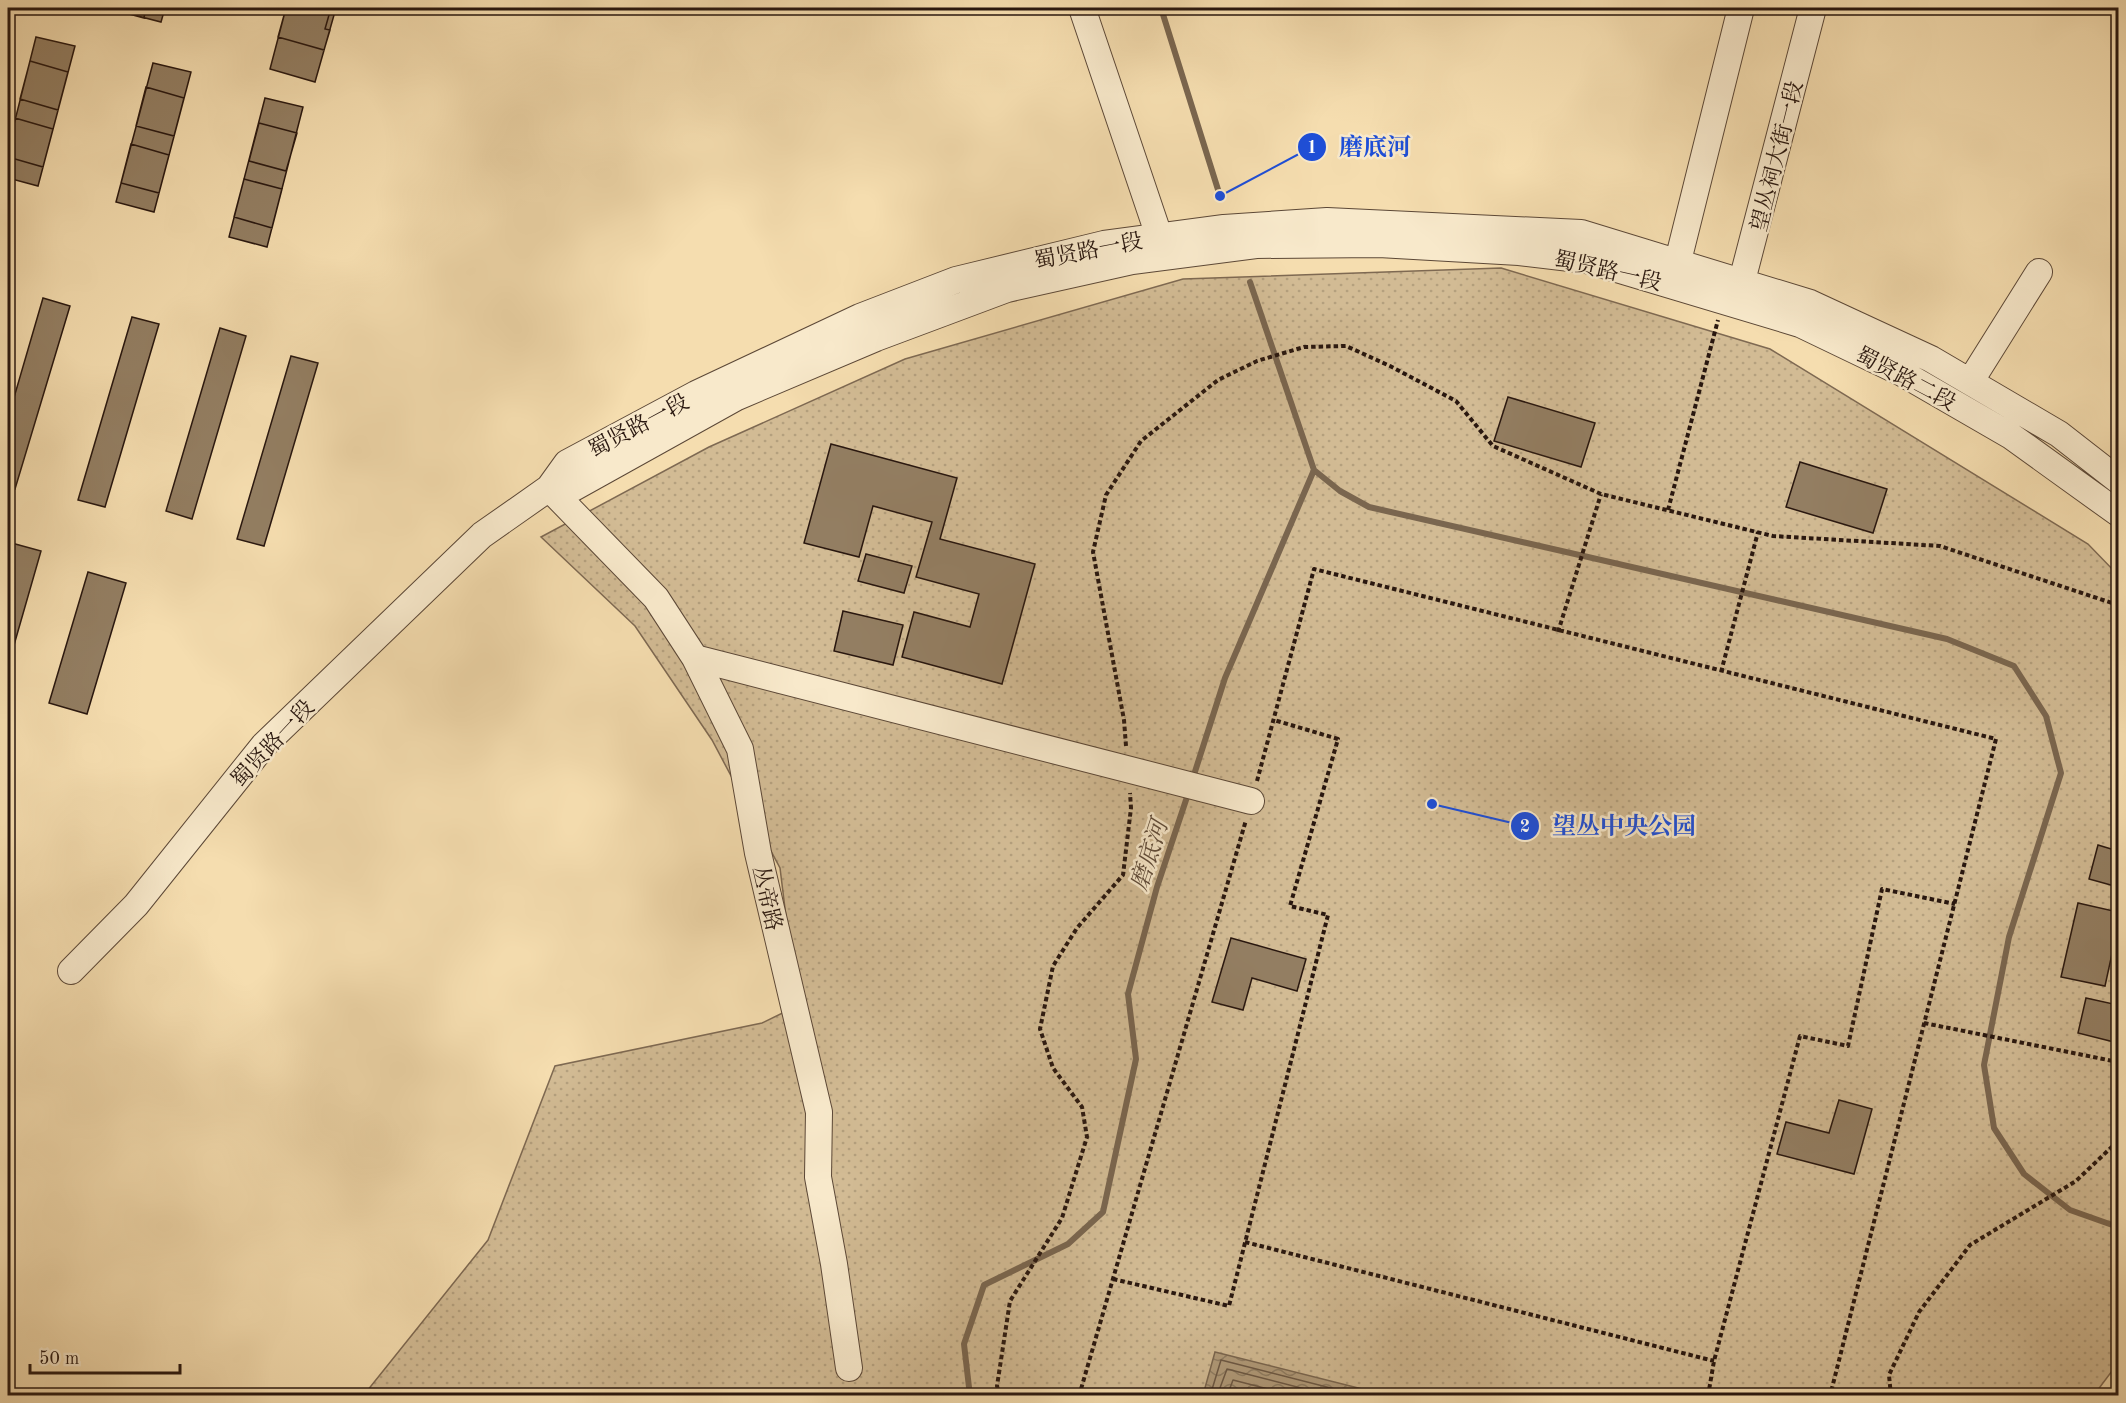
<svg xmlns="http://www.w3.org/2000/svg" width="2126" height="1403" font-family="'Old Standard TT','Noto Serif SC',serif">
<defs>
<pattern id="park-dots" width="8" height="8" patternUnits="userSpaceOnUse" patternTransform="scale(1.5)"><rect width="8" height="8" fill="#d2bb94"/><path d="M2 2h.1M6 6h.1" fill="none" stroke="#b4a07e" stroke-width="1.8" stroke-linecap="round"/></pattern>
<pattern id="water-waves" width="16" height="10" patternUnits="userSpaceOnUse" patternTransform="scale(1.5)"><rect width="16" height="10" fill="#b09a79"/><path d="M0 5q4-4 8 0t8 0" fill="none" stroke="#8f7d62"/></pattern>
</defs>
<rect width="100%" height="100%" fill="#f5ddaf"/>
<filter id="stains"><feTurbulence type="fractalNoise" baseFrequency=".00333" numOctaves="4"/><feColorMatrix values="0 0 0 0 .2 0 0 0 0 .09 0 0 0 0 .02 0 0 0 .5 -.17"/></filter>
<radialGradient id="worn" r=".72"><stop offset=".6" stop-color="#630" stop-opacity="0"/><stop offset="1" stop-color="#630" stop-opacity=".3"/></radialGradient>
<path fill="url(#park-dots)" stroke="#7e6952" stroke-width="1.5" d="M1501,268l269,81 318,195 30,31v788l-24,32 -1731,1 125,-156 67,-174 207,-43 35,-17 -17,-138 -68,-128 -77,-114 -94,-89 168,-90 196,-88 278,-80z"/>
<path fill="url(#water-waves)" stroke="#7a664f" stroke-width="1.5" d="M1215,1352l171,43h-183z"/>
<g fill="none" stroke-linecap="round" stroke-linejoin="round">
<path stroke="#6c5844" stroke-width="1.5" d="M1210,1396l11,-36 141,36
M1217,1396l10,-27 105,27
M1227,1396l6,-16 63,16"/>
<path stroke="#7a664f" stroke-width="6" d="M1161,8l59,188
M1314,470l26,21 29,16 578,132 67,27 32,50 15,57 -52,164 -25,128 10,63 30,46 46,36 48,17
M1192,781l33,-103 89,-208 -64,-188
M970,1396l-6,-52 20,-59 84,-41 35,-32 33,-153 -8,-65 29,-107 32,-96"/>
</g>
<path fill="#937e62" stroke="#29170f" stroke-width="1.5" d="M107,8h39l-2,10z
M107,8h58l-4,14z
M286,8h50l-21,74 -45,-13z
M286,8h45l-6,21 5,1 -6,20 -46,-13z
M36,37l39,9 -37,140 -30,-8v-30z
M30,61l38,11 -10,38 -38,-11z
M153,63l38,9 -37,140 -38,-10z
M146,87l38,11 -10,38 -38,-10z
M265,98l38,9 -36,140 -38,-10z
M15,118l38,11 -10,38 -35,-10z
M259,123l38,10 -11,38 -37,-10z
M131,144l38,11 -10,38 -38,-10z
M244,179l38,10 -10,39 -38,-11z
M43,298l27,8 -55,183 -7,-3v-68z
M132,317l27,7 -54,183 -27,-7z
M220,328l26,8 -54,183 -26,-8z
M291,356l27,7 -54,183 -27,-7z
M1508,397l87,26 -14,44 -87,-26z
M831,444l126,34 -17,61 95,25 -33,120 -100,-27 12,-45 56,15 9,-33 -63,-17 16,-55 -59,-16 -14,51 -55,-14z
M1800,462l87,27 -14,44 -87,-26z
M8,542l33,9 -33,115z
M866,554l46,12 -8,27 -46,-12z
M88,572l38,11 -39,131 -38,-11z
M843,611l60,14 -10,40 -59,-14z
M2098,845l20,6v36l-29,-8z
M2078,903l40,9v14l-13,60 -44,-9z
M1231,938l75,21 -9,32 -45,-13 -9,32 -31,-8z
M2086,998l32,7v38l-40,-10z
M1839,1100l33,9 -18,65 -77,-20 9,-32 43,11z"/>
<g fill="none" stroke-linecap="round" stroke-linejoin="round">
<g stroke="#5c4837" stroke-width="28">
<path id="minor" d="M1082,8l77,228
M1673,281l68,-273
M1737,300l76,-292
M1970,382l69,-110
M549,488l19,3 169,-94 139,-59 131,-49 125,-28 124,-16 123,-1 140,8 68,8 213,64 102,49 109,63 107,77
M549,488l107,110 39,60 45,91 18,104 61,259 -1,65 16,87 15,104
M695,658l556,143
M71,971l65,-66 128,-160 218,-210 67,-47 18,-25 129,-69 164,-77 96,-37 148,-36 120,-16 103,-7 254,12 229,70 121,56 128,75 59,46"/>
</g>
<path stroke="#29170f" stroke-width="4" stroke-dasharray="4.5 3" stroke-linecap="butt" d="M1668,510l50,-190
M1558,632l43,-138
M1721,672l37,-140
M1126,746l-2,-26 -31,-168 13,-57 35,-54 77,-61 39,-19 47,-14 42,-1 44,20 66,35 37,45 108,48 172,42 167,10 178,59
M1257,781l57,-212 682,170 -166,657
M1924,1023l194,39
M1245,1242l469,119
M1113,1279l116,27 99,-391 -38,-9 48,-167 -64,-19
M1000,1396l-3,-10 13,-85 52,-83 25,-81 -5,-30 -29,-39 -13,-39 13,-63 24,-38 46,-53 8,-67 -1,-15
M1079,1396l167,-576
M1708,1396l6,-35 86,-325 48,10 34,-157 73,15
M1891,1396l-2,-21 30,-63 51,-67 106,-64 42,-40"/>
<use href="#minor" stroke="#f8e9cb" stroke-width="26"/>
</g>
<g text-anchor="middle" stroke-width="5" stroke-linejoin="round" paint-order="stroke">
<g font-size="22" fill="#29170f" stroke="#f8e9cb">
<text transform="translate(1776 156) rotate(-76)" y="8">望丛祠大街一段</text>
<text transform="translate(1088 250) rotate(-11)" y="8">蜀贤路一段</text>
<text transform="translate(1608 270) rotate(13)" y="8">蜀贤路一段</text>
<text transform="translate(1906 378) rotate(28)" y="8">蜀贤路二段</text>
<text transform="translate(638 425) rotate(-28)" y="8">蜀贤路一段</text>
<text transform="translate(272 743) rotate(-47)" y="8">蜀贤路一段</text>
<text transform="translate(768 898) rotate(77)" y="8">丛帝路</text>
</g>
<g font-size="24" font-style="italic" fill="#5f4b39" stroke="#f8e9cb">
<text transform="translate(1149 855) rotate(-72)" y="8">磨底河</text>
</g>
</g>
<path fill="none" stroke="#1d4ed8" stroke-width="2" d="M1220 196L1312 147M1432 804L1525 826"/>
<g fill="#1d4ed8" stroke="#f8e9cb" stroke-width="2">
<circle cx="1220" cy="196" r="6"/>
<circle cx="1432" cy="804" r="6"/>
<circle cx="1312" cy="147" r="15"/>
<circle cx="1525" cy="826" r="15"/>
</g>
<g font-size="18" text-anchor="middle" font-weight="bold" fill="#fff">
<text x="1312" y="153">1</text>
<text x="1525" y="832">2</text>
</g>
<g font-size="24" text-anchor="middle" font-weight="bold" fill="#1d4ed8" stroke="#f8e9cb" stroke-width="5" stroke-linejoin="round" paint-order="stroke">
<text x="1375" y="155">磨底河</text>
<text x="1624" y="834">望丛中央公园</text>
</g>
<rect width="2126" height="1403" fill="none" stroke="#f5ddaf" stroke-width="30"/>
<rect x="9" y="9" width="2108" height="1385" fill="none" stroke="#29170f" stroke-width="3"/>
<rect x="15" y="15" width="2096" height="1373" fill="none" stroke="#29170f" stroke-width="1.5"/>
<path d="M30 1364v9h150v-9" fill="none" stroke="#29170f" stroke-width="3"/>
<text x="39" y="1364" font-size="18" fill="#29170f" stroke="#f8e9cb" stroke-width="4.5" paint-order="stroke">50 m</text>
<rect width="100%" height="100%" filter="url(#stains)"/>
<rect width="100%" height="100%" fill="url(#worn)"/>
</svg>
